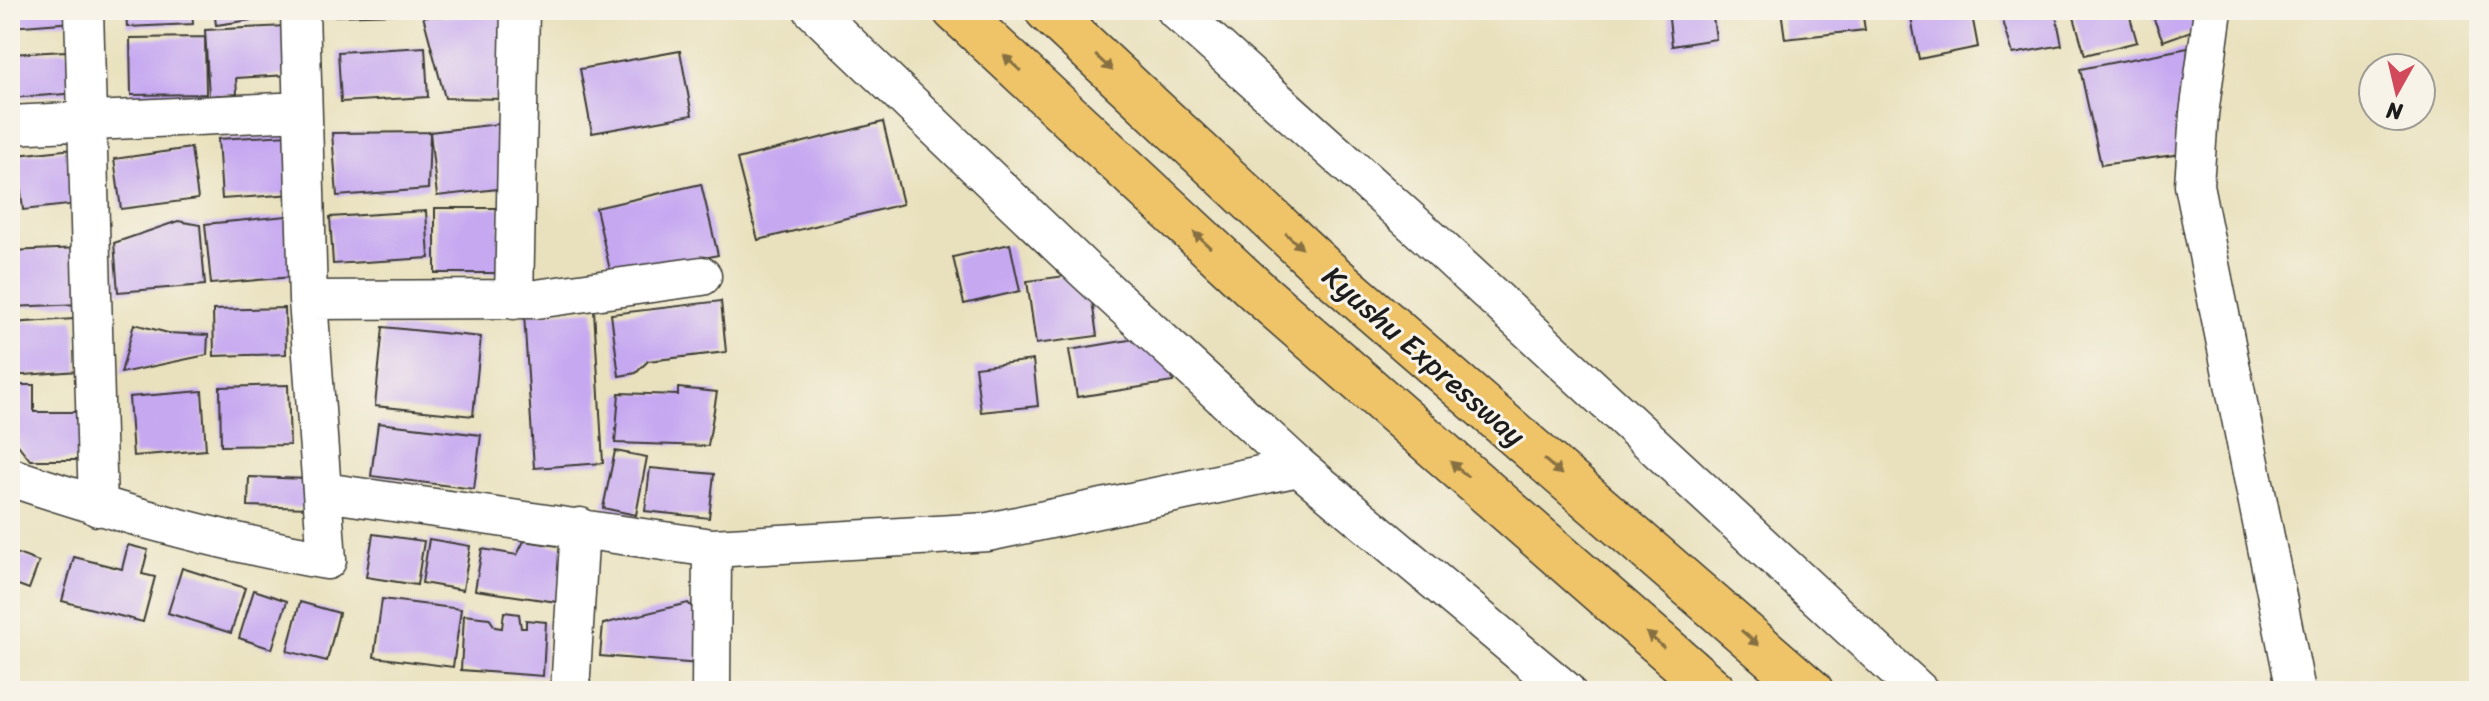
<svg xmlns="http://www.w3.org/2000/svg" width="2489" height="701" font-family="Sriracha,sans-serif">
<rect width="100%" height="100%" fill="#f7f3e8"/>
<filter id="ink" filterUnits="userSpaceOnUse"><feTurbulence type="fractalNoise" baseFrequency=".0125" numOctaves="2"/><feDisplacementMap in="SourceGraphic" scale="16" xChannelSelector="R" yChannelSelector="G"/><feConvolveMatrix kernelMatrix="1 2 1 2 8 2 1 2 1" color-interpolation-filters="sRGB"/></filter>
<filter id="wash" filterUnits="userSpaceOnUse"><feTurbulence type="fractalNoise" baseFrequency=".006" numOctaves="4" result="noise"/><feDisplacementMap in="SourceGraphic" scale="32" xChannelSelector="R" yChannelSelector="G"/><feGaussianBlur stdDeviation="1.8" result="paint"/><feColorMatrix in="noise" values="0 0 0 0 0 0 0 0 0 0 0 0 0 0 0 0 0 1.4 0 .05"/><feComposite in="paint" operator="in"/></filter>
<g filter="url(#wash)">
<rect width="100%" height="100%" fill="#e9e1bd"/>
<g id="blocks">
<path fill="#c6a8f1" d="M10,10h63l1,12 -64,5z
M126,10h66l1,14 -66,3z
M214,10h73v5l-71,10z
M337,10h91v3l-93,3z
M1668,10h44l4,29 -44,7z
M1781,10h81l3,20 -80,9z
M1924,10h47l7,37 -59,12 -9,-46z
M2055,10l7,35 -49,9 -13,-43z
M2072,10h56l9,32 -52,13z
M2150,10h56l5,14 -48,17z
M423,16l83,1v82l-61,-1z
M286,26l3,49 -53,3 1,16 -28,2 -4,-66z
M205,37l1,57 -75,1 -1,-57z
M425,47l3,50 -87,5 -3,-50z
M2188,48l-7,106 -80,11 -21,-96z
M66,51l11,17 2,25 -69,5v-44z
M680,51l12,64 -100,18 -12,-64z
M883,122l20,82 -145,36 -21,-81z
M498,124l8,64 -69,8 -7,-64z
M430,132l-2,57 -91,7 -5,-63z
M289,135l4,59 -71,5 -4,-60z
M191,148l7,51 -77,10 -7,-50z
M73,149l14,54 -64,7 -6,-55z
M701,184l17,71 -106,24 -16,-71z
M435,208h65v65h-65z
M426,211l3,47 -96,6 -3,-47z
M287,216l6,61 -82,7 -6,-60z
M178,221l22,4 5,60 -87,7 -4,-49z
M1010,244l10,47 -56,13 -11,-47z
M80,248l2,56 -72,3v-56z
M1088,273l9,63 -61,8 -9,-63z
M721,301l5,51 -78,9 -12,12 -17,3 -8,-62z
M285,308l1,46 -72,2 -1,-46z
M594,310l9,153 -69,5 -10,-154z
M74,319l4,52 -67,5 -1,-53z
M134,324l34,9 40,2 -1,20 -86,18z
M383,327l98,10 -8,79 -98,-10z
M1165,334l8,48 -96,15 -8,-47z
M1033,360l5,46 -57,6 -6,-45z
M10,385h24v27h49v48h-53l-15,-19h-5z
M288,385l2,60 -69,1 -1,-59z
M678,388l39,4 -9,54 -93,-3 4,-50 59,2z
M202,391l4,59 -73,6 -4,-59z
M378,423l103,12 -7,54 -103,-13z
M615,451l32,6 -11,58 -33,-7z
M650,468l64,6 -5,44 -64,-7z
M249,477l61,2 -1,29 -61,-2z
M373,534l51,7 -7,44 -51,-8z
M429,539l41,7 -7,44 -41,-7z
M524,541l48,7 -8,55 -89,-13 7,-41 35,6z
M128,545l20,5 -6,24 13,3 -12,45 -81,-21 12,-44 48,12z
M10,551l29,11 -10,27 -19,-7z
M182,568l63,20 -14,45 -63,-20z
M254,590l33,11 -15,48 -33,-11z
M382,599l79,10 -8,58 -79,-10z
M300,602l39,11 -12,48 -40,-10z
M688,603l16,17 -4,44 -100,-8 3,-32z
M504,612l15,2 2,14h5v-8l20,2 -3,54 -82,-6 3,-55 25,3 6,9 7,1z"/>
</g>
</g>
<g filter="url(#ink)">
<use href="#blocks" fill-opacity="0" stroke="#3b3a34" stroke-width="2"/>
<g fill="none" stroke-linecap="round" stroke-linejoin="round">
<g stroke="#3b3a34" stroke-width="41">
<path id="minor" d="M84,10l14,497
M813,10l275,263 211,194 267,224
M1176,10l258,232 485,449
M2213,10l-14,104 -5,71 102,506
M10,125l290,-14
M308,300l228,-1 166,-23
M514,300l6,-290
M10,477c104,35 208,65 317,83l-19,-260 -8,-290
M324,492l388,56 276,-16 311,-65
M570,691l10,-164
M711,691l1,-143"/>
</g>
<g stroke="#3b3a34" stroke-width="47">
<path id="motorway" d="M955,10l302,281 457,400
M1047,10l274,256 490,425"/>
</g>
<use href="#minor" stroke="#fff" stroke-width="38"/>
<use href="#motorway" stroke="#efc469" stroke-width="44"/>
</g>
<defs><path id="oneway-solid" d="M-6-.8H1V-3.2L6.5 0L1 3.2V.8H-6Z" transform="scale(2)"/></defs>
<g fill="#867042">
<use href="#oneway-solid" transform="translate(1012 63) rotate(-137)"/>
<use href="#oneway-solid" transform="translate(1104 63) rotate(43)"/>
<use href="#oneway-solid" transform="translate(1202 240) rotate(-137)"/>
<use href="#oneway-solid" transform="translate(1294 241) rotate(43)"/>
<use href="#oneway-solid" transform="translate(1553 467) rotate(41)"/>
<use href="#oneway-solid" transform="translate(1459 469) rotate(-139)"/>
<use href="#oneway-solid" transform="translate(1750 638) rotate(41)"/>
<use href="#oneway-solid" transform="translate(1655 640) rotate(-139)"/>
</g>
</g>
<g text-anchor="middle" stroke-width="6" stroke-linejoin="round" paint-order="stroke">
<g font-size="30" fill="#1c1c1c" stroke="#f7f3e8">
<text transform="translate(1424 356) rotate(41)" y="10">Kyushu Expressway</text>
</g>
</g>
<rect width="2489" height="701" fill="none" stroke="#f7f3e8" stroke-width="40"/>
<g transform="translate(2397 92) rotate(188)"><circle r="38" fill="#f7f3e8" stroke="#9f9d96" stroke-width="2"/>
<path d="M0-6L14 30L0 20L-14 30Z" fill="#d1495b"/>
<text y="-12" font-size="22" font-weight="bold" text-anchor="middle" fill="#1c1c1c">N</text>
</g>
</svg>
